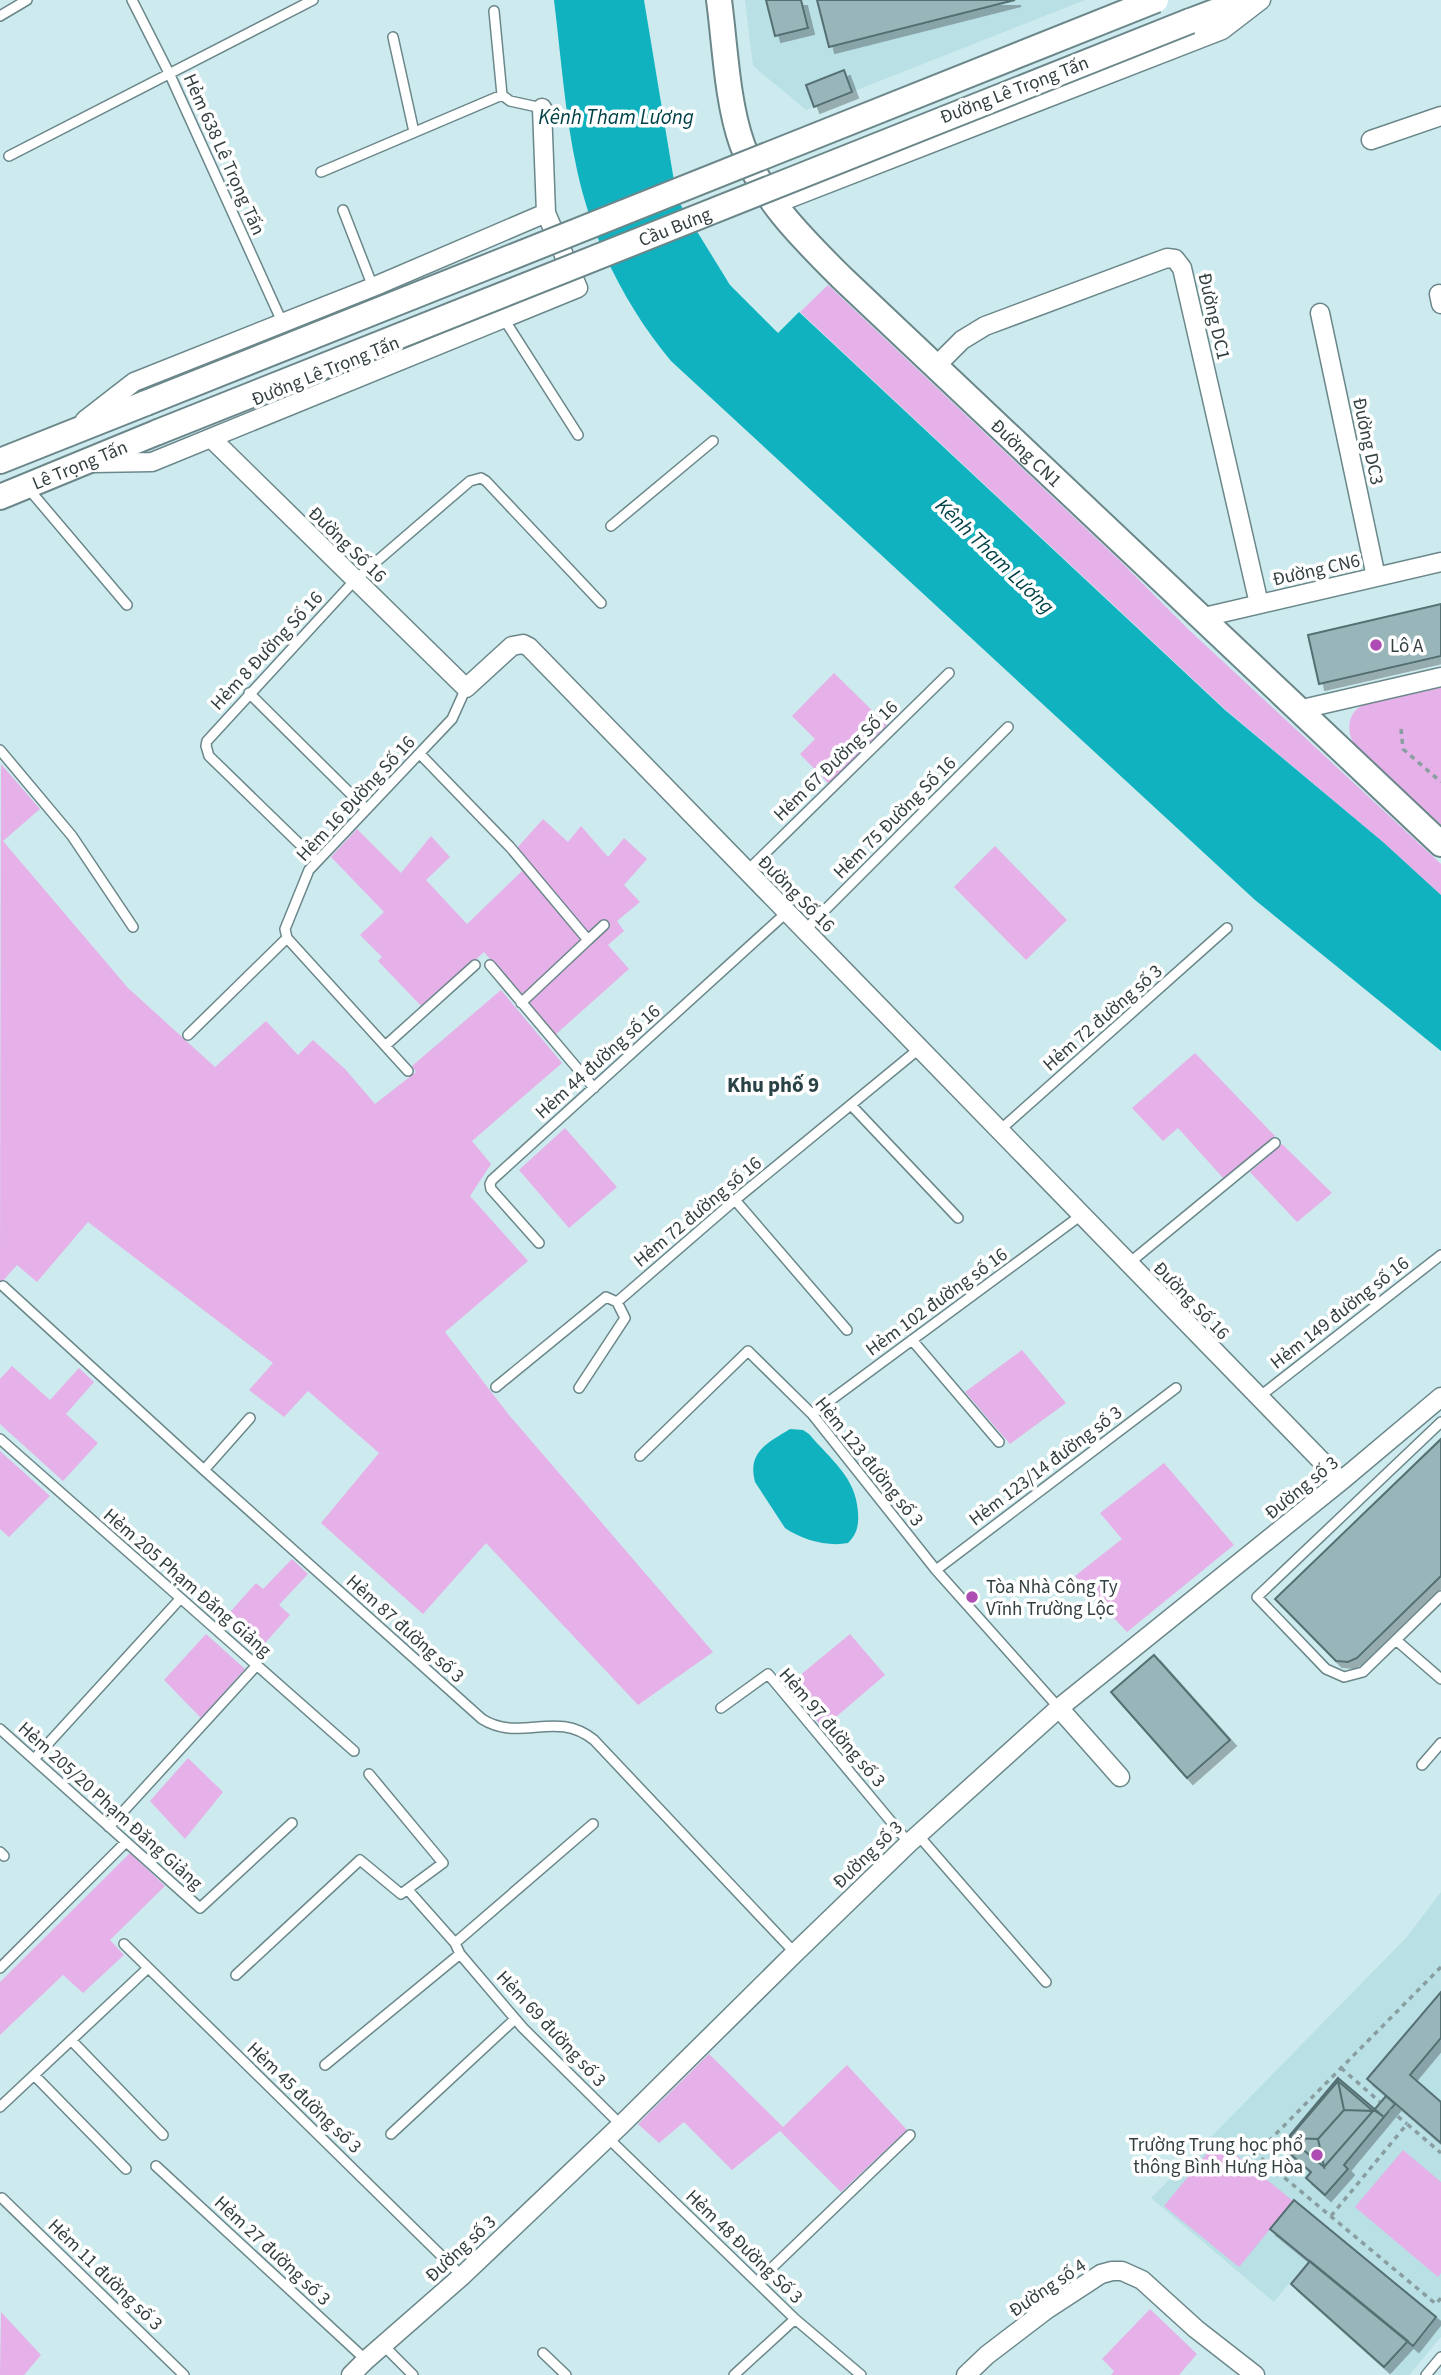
<svg xmlns="http://www.w3.org/2000/svg" width="1441" height="2375" font-family="'Source Sans 3',sans-serif">
<defs>
<filter id="shadow"><feDropShadow dx="6" dy="6" stdDeviation="0" flood-color="#0004"/></filter>
</defs>
<rect width="100%" height="100%" fill="#cdebef"/>
<path fill="#b9e0e5" d="M745,0h340l-279,110 -53,-44z
M1441,1892v445l-32,38h-17l-102,-93 -16,20 -123,-104 255,-260z"/>
<path fill="#e6b0e8" d="M828,285l290,274 70,70 253,235v31l-58,-53 -157,-132 -426,-398z
M834,673l53,52 -58,59 -29,-30 15,-15 -23,-23z
M1441,687v138l-84,-76c-10,-13 -12,-33 4,-43 15,-8 61,-15 80,-19z
M1,764l39,45 -37,32 125,147 87,79 51,-46 32,34 15,-15 32,29 30,35 41,-32 -4,-6 89,-76 61,73 -90,78 19,23 -21,32 58,65 -83,71 64,83 204,237 -75,53 -152,-162 -63,71 -102,-91 58,-70 -71,-62 -24,26 -35,-27 24,-27 -185,-141 -51,60 -20,-17 -17,19z
M543,819l25,23 13,-16 27,31 16,-19 23,21 -23,26 16,17 -23,19 7,10 -16,14 21,24 -74,66 -26,-32 80,-76 -6,-7 -14,13 -72,-85z
M357,829l44,44 30,-37 19,21 -24,23 41,44 56,-54 59,70 -60,57 -38,-45 -61,56 -45,-47 4,-4 -22,-22 24,-23 -53,-55z
M995,846l72,74 -41,40 -72,-73z
M1195,1053l80,83 -51,43 -46,-51 -15,13 -31,-33z
M565,1128l52,59 -48,41 -50,-58z
M1282,1144l50,49 -35,29 -47,-50z
M1022,1350l44,53 -56,41 -45,-52z
M12,1366l38,34 29,-32 15,14 -28,32 32,29 -35,38 -63,-57v-45z
M0,1451l50,45 -41,41 -9,-8z
M1164,1463l70,82 -107,87 -52,-56 47,-37 -22,-26z
M292,1559l16,15 -29,31 11,10 -33,37 -35,-31 34,-38 7,6z
M206,1634l39,35 -44,49 -37,-38z
M850,1634l35,41 -62,53 -36,-42z
M188,1758l35,34 -38,47 -35,-38z
M130,1853l35,33 -55,54 14,15 -41,38 -20,-18 -63,60v-53z
M709,2054l74,73 64,-62 60,65 -66,62 -61,-61 -48,39 -48,-48 -25,21 -21,-19z
M1218,2140l75,61 -54,66 -75,-61z
M1403,2150l38,32v91l-3,4 -83,-70z
M1150,2309l47,45 -18,21h-68l3,-4 -12,-12z
M1,2312l40,43 -17,20h-24z"/>
<path fill="#10b2bf" d="M554,0h90l33,199 53,86 48,48 21,-21 426,398 158,132 58,53v156l-186,-151 -584,-539c-45,-54 -79,-121 -94,-191 -12,-55 -16,-113 -23,-170z
M790,1429l13,1 6,4c22,26 47,43 49,78 1,13 -1,22 -10,31 -20,4 -46,-3 -63,-15l-30,-46c-8,-31 13,-39 35,-53z"/>
<path fill="#98b5b9" stroke="#546f72" stroke-width="2" filter="url(#shadow)" d="M766,0h35l7,28 -33,8z
M817,0h198l-186,47z
M844,70l8,22 -38,15 -8,-22z
M1441,604v52l-122,28 -11,-49z
M1441,1439v137l-84,82 -9,4 -12,-1 -61,-62z
M1154,1655l76,85 -43,38 -76,-86z
M1441,1992v46l-31,37 31,27v41l-74,-64z
M1338,2078l46,39 -40,48 4,4 -23,26 -19,-17 5,-6 -30,-26z
M1338,2081l35,30 -29,-1z
M1338,2081l6,29 -26,29 -29,-1z
M1386,2096l9,8 -11,13 -10,-7z
M1344,2110l29,1 -49,56 -6,-28z
M1289,2138l29,1 6,28z
M1294,2200l142,117 -23,29 -143,-117z
M1310,2261l98,80 -24,26 -93,-83z"/>
<g fill="none" stroke-linecap="round" stroke-linejoin="round">
<g stroke="#6b878a" stroke-width="12">
<path id="lane" d="M132,0l38,75 113,249
M494,11l8,84 8,6 32,7
M0,16l27,-16
M393,37l21,95
M9,156l304,-156
M321,172l181,-77
M343,210l30,77
M504,319l74,116
M27,487l100,118
M611,526l102,-85
M249,693l117,116
M0,750l72,86 61,91
M420,754l90,93 78,93 -67,63
M317,861l-108,-105 -3,-10 1,-5 148,-161 115,-99 11,-3 5,3 115,122
M746,872l203,-199
M804,931l204,-204
M287,938l-2,-9 24,-59 143,-151 14,-31
M287,938l121,133
M588,940l16,-15
M490,965l104,123
M188,1035l99,-97
M385,1046l90,-81
M851,1105l107,113
M1000,1130l227,-202
M735,1200l112,130
M539,1243l-48,-54 -1,-5 2,-4 294,-267
M1128,1264l147,-121
M3,1286l201,184 278,249c38,24 74,-10 112,21l201,213
M912,1340l87,102
M496,1387l110,-90 11,5 118,-102 185,-152
M579,1388l46,-70 -8,-16
M1259,1397l182,-142
M812,1414l268,-198
M1441,1422l-184,175 69,72 18,8 19,-5 78,-76
M0,1439l354,312
M640,1456l108,-105 64,63 124,156 123,138
M204,1470l46,-52
M936,1570l240,-182
M1396,1640l45,39
M721,1708l47,-34 141,169
M0,1729l200,179 92,-85
M34,1759l146,-160
M1422,1765l19,-22
M109,1827l148,-162
M918,1835l128,147
M0,1852l4,4
M408,1890l47,53
M124,1944l338,332
M460,1954l63,74 98,97
M0,1968l126,-126
M236,1975l124,-115 41,34 42,-31 -74,-89
M71,2040l92,95
M325,2065l135,-111 -5,-11 138,-119
M34,2075l92,94
M0,2107l148,-139
M391,2134l124,-115
M608,2138l187,181 66,56
M156,2166l210,194
M2,2198l182,177
M757,2282l153,-147
M383,2345l30,30
M543,2353l23,22
M734,2375l61,-56
M1426,2375l15,-18"/>
</g>
<g stroke="#6b878a" stroke-width="21">
<path id="street" d="M1371,140l70,-24
M775,204l447,-174 39,-30
M1439,294l2,10
M1320,313l56,264
M935,367l27,-27 23,-14 182,-68 8,1 7,9 77,336
M85,420l49,-38 239,-95 173,-74
M212,439l254,249 46,-42 11,-2 6,3 812,834
M92,463l60,-1 426,-174 -32,-75 -4,-105
M1200,618l241,-56
M1298,710l143,-33
M1059,1708l61,69
M351,2375l15,-15 96,-84 159,-151 174,-172 114,-110 150,-135 282,-227 100,-84
M966,2375l21,-20 59,-45 55,-36 11,-3h10l20,9 54,49 59,46"/>
</g>
<g stroke="#6b878a" stroke-width="28">
<g id="secondary">
<path id="s1" d="M719,0c6,45 8,102 23,144 18,53 60,94 99,133l600,567"/>
<path d="M1190,21l56,-21"/>
<path d="M0,461l146,-58"/>
<path id="s2" d="M0,497l158,-65"/>
</g>
</g>
<path stroke="#889ea1" stroke-width="3.5" stroke-dasharray="5 5" stroke-linecap="butt" d="M1401,729l2,20 38,33
M1441,1967l-185,187 180,150 5,-6
M1341,2068l39,34
M1390,2110l17,14
M1331,2216l76,-92 34,29"/>
<use href="#lane" stroke="#fff" stroke-width="9"/>
<use href="#street" stroke="#fff" stroke-width="18"/>
<use href="#secondary" stroke="#fff" stroke-width="24"/>
<g stroke="#6b878a" stroke-width="28" stroke-linecap="butt">
<g id="secondary-bridge">
<path d="M146,403l1010,-403"/>
<path id="s3" d="M158,432l1032,-411"/>
</g>
</g>
<use href="#secondary-bridge" stroke="#fff" stroke-width="24"/>
</g>
<g fill="#ad4cb3" stroke="#fff" stroke-width="2.5">
<circle cx="1376" cy="645" r="7"/>
<circle cx="972" cy="1597" r="7"/>
<circle cx="1317" cy="2155" r="7"/>
</g>
<g text-anchor="middle" stroke-width="7" stroke-linejoin="round" paint-order="stroke">
<g font-size="19" fill="#333f40" stroke="#fff">
<text transform="translate(1014 89) rotate(-21)" y="7">Đường Lê Trọng Tấn</text>
<text transform="translate(225 154) rotate(66)" y="7">Hẻm 638 Lê Trọng Tấn</text>
<text dy="7" stroke="none"><textPath href="#s3" startOffset="556">Cầu Bưng</textPath></text>
<text transform="translate(1215 316) rotate(77)" y="7">Đường DC1</text>
<text transform="translate(325 370) rotate(-22)" y="7">Đường Lê Trọng Tấn</text>
<text transform="translate(1369 441) rotate(78)" y="7">Đường DC3</text>
<text dy="7" stroke="none"><textPath href="#s1" startOffset="569">Đường CN1</textPath></text>
<text dy="7" stroke="none"><textPath href="#s2" startOffset="86">Lê Trọng Tấn</textPath></text>
<text transform="translate(348 544) rotate(44)" y="7">Đường Số 16</text>
<text transform="translate(1316 569) rotate(-13)" y="7">Đường CN6</text>
<text transform="translate(266 650) rotate(-47)" y="7">Hẻm 8 Đường Số 16</text>
<text transform="translate(835 760) rotate(-44)" y="7">Hẻm 67 Đường Số 16</text>
<text transform="translate(355 798) rotate(-47)" y="7">Hẻm 16 Đường Số 16</text>
<text transform="translate(894 817) rotate(-45)" y="7">Hẻm 75 Đường Số 16</text>
<text transform="translate(797 893) rotate(45)" y="7">Đường Số 16</text>
<text transform="translate(1102 1017) rotate(-41)" y="7">Hẻm 72 đường số 3</text>
<text transform="translate(597 1061) rotate(-42)" y="7">Hẻm 44 đường số 16</text>
<text transform="translate(697 1211) rotate(-40)" y="7">Hẻm 72 đường số 16</text>
<text transform="translate(1192 1300) rotate(46)" y="7">Đường Số 16</text>
<text transform="translate(936 1301) rotate(-36)" y="7">Hẻm 102 đường số 16</text>
<text transform="translate(1339 1312) rotate(-38)" y="7">Hẻm 149 đường số 16</text>
<text transform="translate(870 1461) rotate(51)" y="7">Hẻm 123 đường số 3</text>
<text transform="translate(1045 1465) rotate(-37)" y="7">Hẻm 123/14 đường số 3</text>
<text transform="translate(1301 1487) rotate(-39)" y="7">Đường số 3</text>
<text transform="translate(188 1582) rotate(41)" y="7">Hẻm 205 Phạm Đăng Giảng</text>
<text transform="translate(406 1628) rotate(42)" y="7">Hẻm 87 đường số 3</text>
<text transform="translate(833 1727) rotate(49)" y="7">Hẻm 97 đường số 3</text>
<text transform="translate(111 1805) rotate(42)" y="7">Hẻm 205/20 Phạm Đăng Giảng</text>
<text transform="translate(867 1854) rotate(-44)" y="7">Đường số 3</text>
<text transform="translate(552 2028) rotate(47)" y="7">Hẻm 69 đường số 3</text>
<text transform="translate(305 2097) rotate(44)" y="7">Hẻm 45 đường số 3</text>
<text transform="translate(745 2246) rotate(44)" y="7">Hẻm 48 Đường Số 3</text>
<text transform="translate(460 2248) rotate(-43)" y="7">Đường số 3</text>
<text transform="translate(273 2250) rotate(43)" y="7">Hẻm 27 đường số 3</text>
<text transform="translate(106 2274) rotate(44)" y="7">Hẻm 11 đường số 3</text>
<text transform="translate(1047 2287) rotate(-34)" y="7">Đường số 4</text>
</g>
<g font-size="19" fill="#333f40" stroke="#fff" text-anchor="start">
<text x="1390" y="652">Lô A</text>
<text x="986" y="1593">Tòa Nhà Công Ty<tspan x="986" dy="22">Vĩnh Trường Lộc</tspan></text>
<text x="1303" y="2151" text-anchor="end">Trường Trung học phổ<tspan x="1303" dy="22">thông Bình Hưng Hòa</tspan></text>
</g>
<g font-size="21" font-style="italic" fill="#004147" stroke="#fff">
<text x="616" y="124">Kênh Tham Lương</text>
<text transform="translate(995 556) rotate(44)" y="7">Kênh Tham Lương</text>
</g>
<g font-size="21" font-weight="bold" fill="#294245" stroke="#fff">
<text x="773" y="1092">Khu phố 9</text>
</g>
</g>
</svg>
